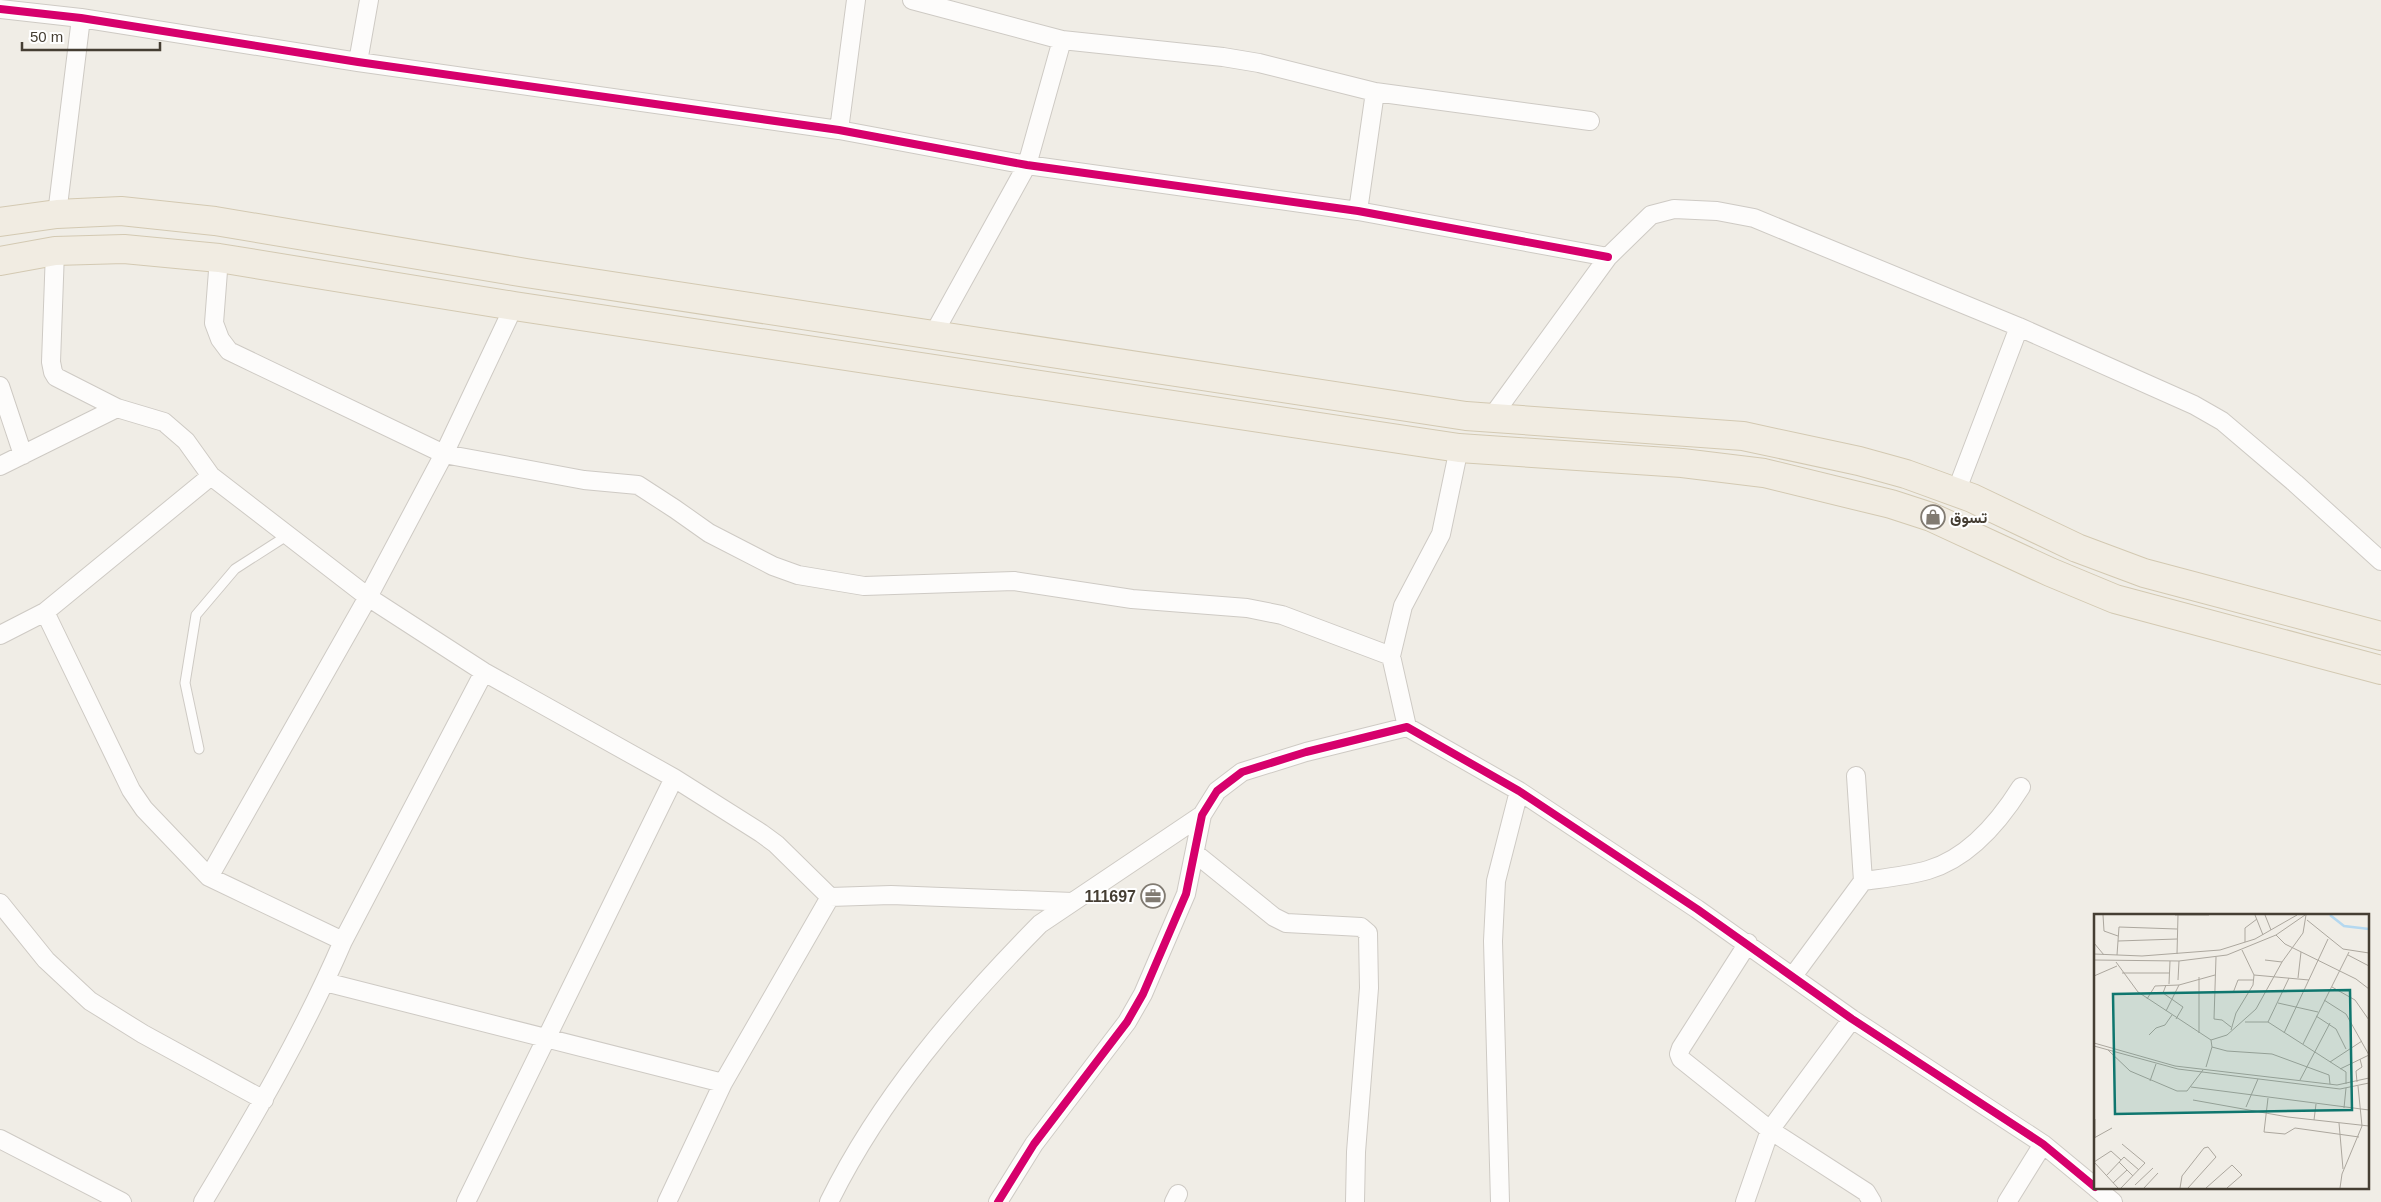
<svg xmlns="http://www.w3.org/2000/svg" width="2381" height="1202" font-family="Helvetica,Vazirmatn,sans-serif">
<rect width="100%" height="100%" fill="#f0ede6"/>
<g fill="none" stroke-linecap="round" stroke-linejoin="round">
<g stroke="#cecac4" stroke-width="11">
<path id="lane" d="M199,749l-14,-66 11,-68 39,-46 53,-34"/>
</g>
<g stroke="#cecac4" stroke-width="20">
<path id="street" d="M912,0l150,40 161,17 36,6 116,29 215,29
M0,9l81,9 277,44 481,68 188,35 331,46 250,46
M358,62l11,-62
M839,130l17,-130
M1358,211l17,-119
M57,214l24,-196
M55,251l-4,111 2,10 3,5 61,31 47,14 22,19 25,35 157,121 116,75 190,106 87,55 15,11 54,53 61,-2 182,7
M219,258l-5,65 6,16 9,12 215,103 140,26 54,5 37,24 34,24 64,33 25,9 66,11 150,-5 118,18 115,9 35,7 109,41
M934,333l93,-168 35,-125
M0,386l23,69
M1491,418l117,-161 43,-42 23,-6 43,2 37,7 265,109 175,78 28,16 73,62 86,78
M0,466l117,-58
M1956,492l63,-165
M45,612l86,178 13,19 65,68 134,64
M0,635l45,-23 166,-136
M1407,727l-16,-71 12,-50 38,-72 18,-86
M1856,776l7,105
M1196,854l78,63 12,6 75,4 7,6 1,55 -13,164 -1,50
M209,877l159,-280 76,-143 70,-148
M0,903l46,57 44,41 53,33 121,66
M1748,943l-67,105 -2,6 2,5 89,71 96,62 6,10
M1793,976l70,-95c22,-3 44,-5 65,-11 41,-12 71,-48 93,-83
M325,982l398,101
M0,1139l122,63
M2096,1188l17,14
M203,1202c51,-85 101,-170 140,-261l141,-269
M466,1202l208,-424
M667,1202l56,-119 107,-186
M829,1202c51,-104 130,-196 211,-278l162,-109
M998,1202l36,-58 93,-122 16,-28 43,-100 16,-79 15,-24 25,-19 64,-20 101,-25 112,64 178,118 155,110 191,125 52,43
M1174,1202l4,-8
M1500,1202l-7,-261 3,-60 23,-90
M1745,1202l25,-72 82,-111
M2007,1202l36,-58"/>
</g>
<g stroke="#d3c9b2" stroke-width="30">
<path id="primary" d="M0,222l57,-8 64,-3 94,10 311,52 940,143 277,20 116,25 47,13 66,24 105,50 67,25 237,63
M0,261l55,-10 69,-2 95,9 295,48 945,142 223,15 82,10 127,31 40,13 119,55 65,27 266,71"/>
</g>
<use href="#lane" stroke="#fdfcfb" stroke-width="9"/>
<use href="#street" stroke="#fdfcfb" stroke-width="18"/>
<use href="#primary" stroke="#f1ece2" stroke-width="28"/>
<g stroke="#fff" stroke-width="11">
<path id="cycleway" d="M0,9l81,9 277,44 481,68 188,35 331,46 250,46
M998,1202l36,-58 93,-122 16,-28 43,-100 16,-79 15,-24 25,-19 64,-20 101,-25 112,64 178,118 155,110 191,125 52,43"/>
</g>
<use href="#cycleway" stroke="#d6006c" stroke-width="8"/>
</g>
<defs>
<g id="shop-ring" transform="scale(1.25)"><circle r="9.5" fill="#fff" stroke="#817b72" stroke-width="1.5"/><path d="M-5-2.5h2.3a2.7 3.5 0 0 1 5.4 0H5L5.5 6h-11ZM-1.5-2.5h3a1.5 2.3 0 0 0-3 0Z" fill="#817b72"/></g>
<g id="office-ring" transform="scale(1.25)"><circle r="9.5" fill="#fff" stroke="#817b72" stroke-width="1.5"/><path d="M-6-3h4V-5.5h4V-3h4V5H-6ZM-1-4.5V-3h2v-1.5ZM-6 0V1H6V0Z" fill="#817b72"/></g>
</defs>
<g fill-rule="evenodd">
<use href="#shop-ring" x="1933" y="517"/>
<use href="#office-ring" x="1153" y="896"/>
</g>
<g text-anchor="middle" stroke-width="4" stroke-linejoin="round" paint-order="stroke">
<g font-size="16" font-weight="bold" fill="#453e33" stroke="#fff" text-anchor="start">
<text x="1950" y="523">تسوق</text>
<text x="1136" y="902" text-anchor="end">111697</text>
</g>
</g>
<g transform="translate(2094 914)">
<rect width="275" height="275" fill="#f0ede6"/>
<path fill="none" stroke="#b4d8f0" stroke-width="2.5" d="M236,1l14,11 25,3"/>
<path fill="none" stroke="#aca79e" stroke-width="1" d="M9,1l1,16 14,5M81,1h34M161,1l8,20M171,1l6,15M213,6l36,29 26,4M182,21l9,9 71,35 13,10M24,27l59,-2M151,28v-14l12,-9M0,29l10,12M0,40l48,2 78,-6 35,-11 42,-24M83,40l1,-39M23,41l2,-28 58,2M254,41l21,11M122,43l-2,62 8,1 9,7M0,46l85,1 48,-6 49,-20 29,-20M171,46l17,2M22,48l22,30 73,48 16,-5 29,-26 26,-47 21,-29 3,-18M28,59h47M160,61l55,5M0,62l23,-10M204,64l3,-26M84,66l1,-19M75,70l1,-23M72,71l-3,8 20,14 -7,12M238,73l23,13 14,20M139,79l5,-13h16M53,85l8,-13 24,-1 36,-10M230,86l22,14 23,41M184,89l40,9M72,97l13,-26M222,102l20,13 10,20M151,108h23l78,50v12M174,108l21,-44M137,116l5,-17 17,-28 1,-10 -12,-25M105,119v-56M190,119l44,-94M55,121l7,-7 9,-3 7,-10M0,129l81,23 162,19 32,-7M209,130l46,-92M0,132l84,23 162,20 29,-6M118,133l15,4 45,3 57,21 1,9M14,136l22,21 47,20h10l16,-21M236,148l32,-21M112,153l6,-20 -1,-7M246,155l29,-14M206,166l30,-57M56,167l6,-17M263,168l-1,-11 6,-4 -2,-8M97,173l178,23M174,184l-4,34 21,2 10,-6 64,9M99,186l95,17 81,9M152,193l12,-28M250,194l2,-20M1,205v19M220,206l2,-16M245,209l4,46M0,224l18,-10M0,248l24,26M0,248l17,-11 10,9M25,248l14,14M12,262l18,-19 15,13M19,269l14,-13M41,271l18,-17M27,274l24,-25 -23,-19M50,274l14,-15M86,274l2,-12 22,-28 4,-1 8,10 -28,31M112,274l26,-23 10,10 -15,13M246,274l2,-14 20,-48 -4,-40"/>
<path fill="#0f766e" fill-opacity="0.15" stroke="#0f766e" stroke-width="2.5" d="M256,76l2,120 -237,4 -2,-120z"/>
<rect width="275" height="275" fill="none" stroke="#453e33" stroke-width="2.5"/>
</g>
<path d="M22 42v8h138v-8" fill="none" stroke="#453e33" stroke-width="2.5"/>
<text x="30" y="42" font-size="15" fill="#453e33" stroke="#ffffff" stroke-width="4" paint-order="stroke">50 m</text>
</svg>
